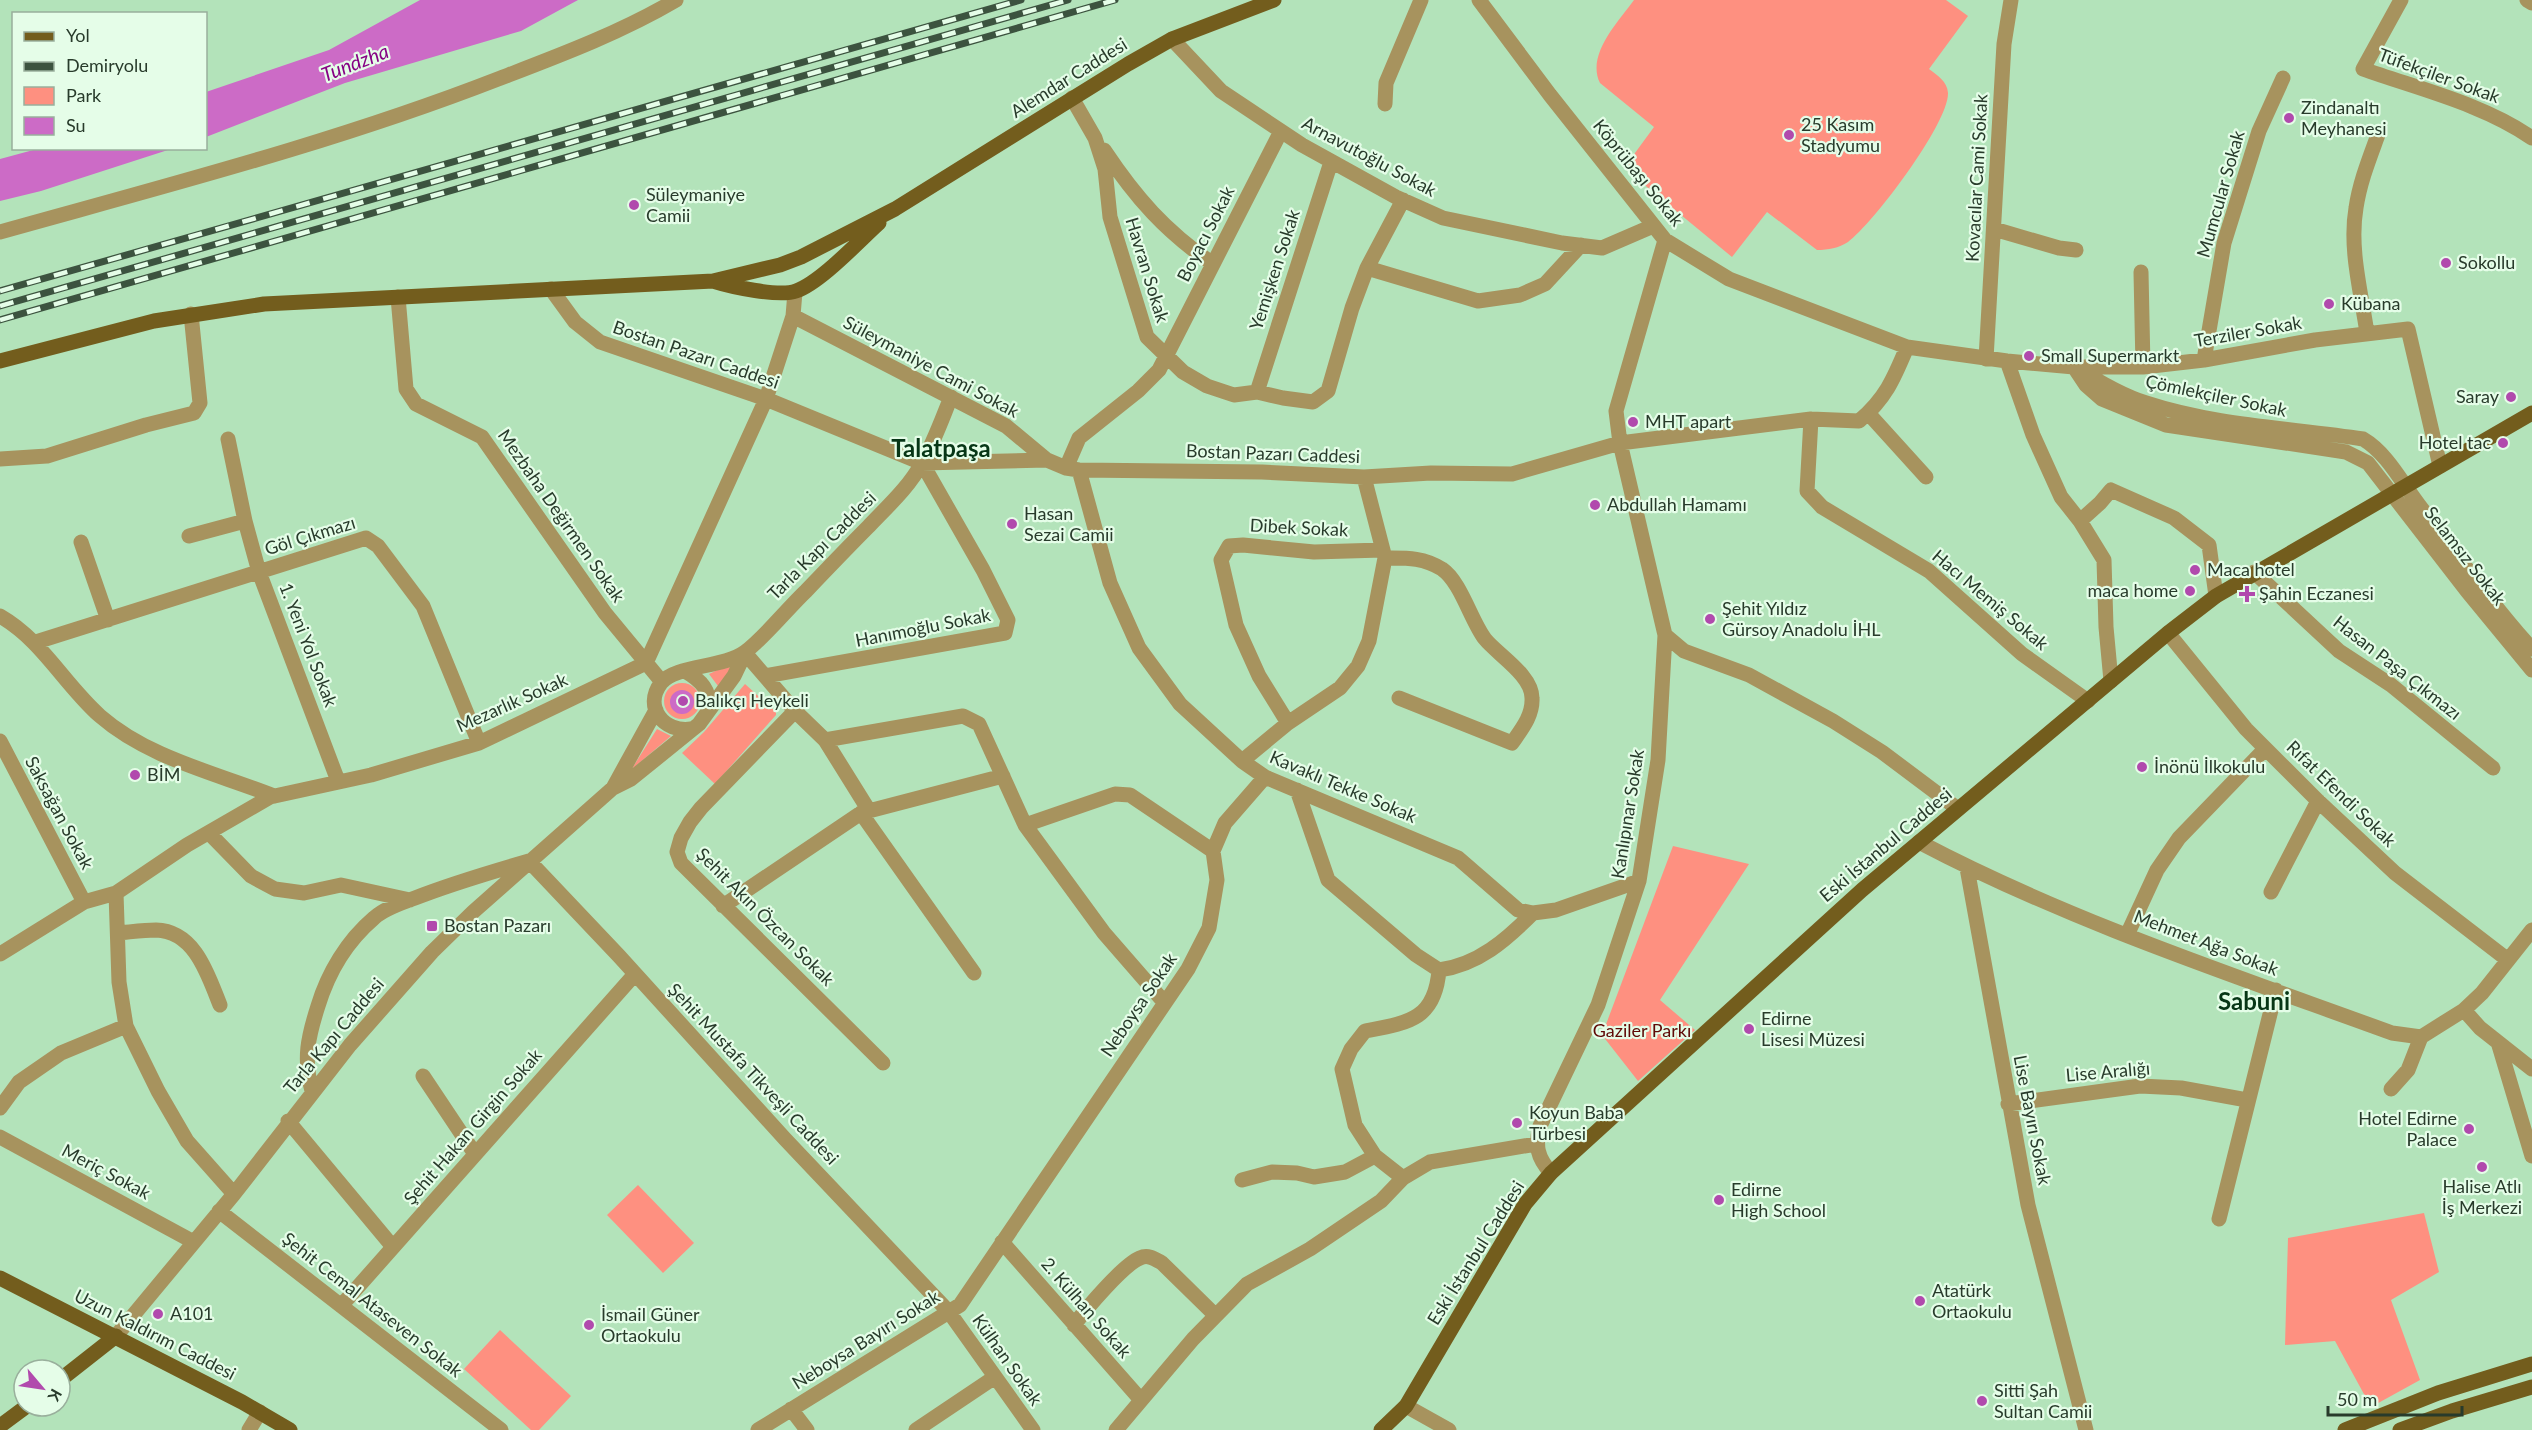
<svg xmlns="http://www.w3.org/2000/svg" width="2532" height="1430" font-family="Lato,sans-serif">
<rect width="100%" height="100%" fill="#b3e3ba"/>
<path fill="#fe9080" d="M1634,0h312l22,16 -39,53c9,7 18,12 19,24 1,30 -75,131 -100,149 -9,6 -20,8 -31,8l-50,-38 -35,45 -108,-89 30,-41 -54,-44c-14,-28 18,-61 34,-83z
M737,661l-19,25 -9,-12z
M664 701a18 18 0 1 1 36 0a18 18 0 1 1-36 0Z
M745,684l31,28v3l-61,69 -33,-31 22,-21z
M657,729l14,7 -40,34z
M1673,846l76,18 -89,136 35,30 -57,51 -36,-46z
M638,1185l56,58 -31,30 -56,-58z
M2424,1213l15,59 -48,28 29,80 -49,27 -36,-66 -50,4 3,-107z
M500,1330l71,66 -32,34h-8l-67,-61z"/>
<path fill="#cc6bc6" d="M420,0h158l-57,31 -176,52 -139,54v-45l123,-42z
M37,149v-1l134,1 -130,42 -41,10v-42z
M670 702a12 12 0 1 1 24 0a12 12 0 1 1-24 0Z"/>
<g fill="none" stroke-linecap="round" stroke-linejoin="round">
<path stroke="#a7935e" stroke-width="15" d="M1479,0l71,95 115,145 64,39 178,68 100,14 67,6h69l61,-7 111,-20 93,-11 32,137
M2401,0l-38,69c56,20 120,35 169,69
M2527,0l5,3
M1172,39l49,52 81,54 94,52 47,21 119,25 40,5 51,-22
M1072,98l23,40 10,31 5,48 37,120 36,35 24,14 27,9 23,-3 26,6 30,4 15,-11 24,-83 15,-40 36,-68
M1385,104l1,-21 35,-83
M1104,150c32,48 61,81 109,114
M1994,229l65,19 17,2
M0,232c168,-47 336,-90 498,-153 60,-23 122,-46 178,-79
M1367,268l111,33 42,-6 25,-11 36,-39
M2141,272l2,95
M551,289l24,33 25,20 166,57 156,64 125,-3 19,8 13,2 183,2 102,5 67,-4 81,1 108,-31 191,-24 48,2c27,-23 35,-43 48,-74
M398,297l8,92 10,15 66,33 123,176 57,69
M793,316l213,110 41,34
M2367,333c-6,-41 -18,-85 -11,-125 4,-27 14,-51 23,-76
M1986,359l18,-315 7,-44
M2204,360l20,-117 35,-112 24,-53
M2007,361l26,74 28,62 19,24 24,39 2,67 5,54
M2074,367l12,18 16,14 64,26 180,27 22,11 99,128 65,79
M2077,368c22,14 44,27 69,35 70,23 145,25 217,36 24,14 39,44 56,66 37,48 72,99 113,144
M1257,392l74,-230
M1868,413l58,64
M1811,419l-4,72 15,16 107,64 93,83 66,47
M228,439l17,82 14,51 79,209
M0,459l47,-3 99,-31 48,-12 6,-10 -9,-89
M1066,468l13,-30 59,-47 21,-21 122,-239
M1079,470l31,113 29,65 41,56 62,57 23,16 193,81 60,52 15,3 23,-3 83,-29
M2080,521l20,-18 11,-13 63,28 35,27 7,51
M189,536l56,-15
M81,542l27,78
M1385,558c21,0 38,-1 57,11 19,13 29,52 43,70 13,16 47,36 47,59 1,18 -11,32 -20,45l-113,-45
M2254,572l85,79 52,34 102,83
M0,616c42,24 64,68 100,100 48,42 116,57 174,80
M2168,633l78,96 72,72 77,72 113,87
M1665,635l19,16 65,24 84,46 49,31 76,57
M36,642l330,-104 12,8 45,60 56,137
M745,653l50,58 30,29 43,69
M685,671c17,10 25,19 24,38
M765,676l240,-43 3,-13 -25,-50 -61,-107
M795,711l-94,97 -11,14 -9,16 -4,14 4,11 202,200
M1288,723l-29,-47 -23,-51 -15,-65 8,-14 14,-1 71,7 68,-2
M691,729c-27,4 -48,-22 -30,-46 14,-18 62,-15 84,-31 19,-14 43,-44 61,-61 21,-22 42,-44 63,-65 19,-20 40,-39 53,-63 12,-21 20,-44 29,-66
M825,740l138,-24 16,8 46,101 79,108 60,69
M0,741l84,161
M1242,761l46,-38 52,-35 18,-22 11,-25 16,-83 -21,-81
M613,788l43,-78
M1297,790l31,90 88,75 23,15
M861,813l113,160
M1025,825l90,-31 15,1 83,56
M209,833l42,43 24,13 29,4 37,-8 69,15
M1919,842c150,79 314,133 473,191l29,4 43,-27 18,-17 50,-63
M1967,868l61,337 58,225
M2271,892l47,-91
M116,893l3,89 7,44 32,65 29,50 47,53
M723,906l138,-93 142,-37
M118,933c12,-1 26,-3 38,-3 39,1 52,45 64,75
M2127,935l30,-65 22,-32 86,-89
M0,954l84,-52 32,-9 71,-48 83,-48 101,-22 108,-32 167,-80 120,-264 27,-83 2,-24
M1439,970c39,-5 67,-30 94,-57
M2464,1010l16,18 52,41
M2498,1042l34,114
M423,1076l52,78
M2391,1089l17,-19 13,-33
M312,1091c-9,-32 -4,-54 6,-85 10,-33 29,-65 56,-88 11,-10 28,-15 41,-20 38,-15 76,-26 114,-37l90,95 166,183 164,173 84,118
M2008,1104l132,-18 41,2 66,12
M0,1108l19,-26 42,-29 65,-27
M288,1121l105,126
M0,1137l192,104
M1551,1173c-14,-16 -16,-27 -11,-47l58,-121 41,-124 19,-121 7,-125 -45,-192 -4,-32 49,-171
M1403,1178l-28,-22 -20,-31 -13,-56 9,-20 14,-18c43,-8 70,-11 74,-61
M1242,1180l30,-8 25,1 17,4 31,-5 30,-16
M219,1211l282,219
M2219,1219l57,-229
M1002,1242l139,158
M341,1306l294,-332
M1074,1325c12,-16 49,-60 66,-67 8,-4 15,1 22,5l53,52
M116,1336l118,-142 116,-149 82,-93 41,-40 140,-124 18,-9 68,-55 35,-48 11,-23
M1406,1406l43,24
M791,1409l16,21
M249,1430l11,-18
M758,1430l202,-125 228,-336 21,-41 8,-48 -4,-29 12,-28 40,-46
M916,1430l79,-53
M1116,1430l77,-91 54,-55 63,-35 71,-48 22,-23 27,-16 106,-18"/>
<path stroke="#735d1d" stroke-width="15" d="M713,281c19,6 66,16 83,10 24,-8 63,-50 83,-68
M0,361l154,-40 110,-17 449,-23 67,-16 21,-8 94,-48 233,-145 44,-25 102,-39
M0,1278l242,124 48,28
M60,1380l56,-44
M0,1426l27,-20
M1381,1430l25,-24 119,-202 26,-31 311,-283 306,-257 48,-37 316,-183
M2345,1430l93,-37 94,-29
M2400,1430l52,-19 80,-24"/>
<g stroke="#3c533f" stroke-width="7">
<path id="rail" d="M0,291l1021,-291
M0,306l1068,-306
M0,320l1115,-320"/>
</g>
<use href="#rail" stroke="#e5fde8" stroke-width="4.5" stroke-dasharray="14" stroke-linecap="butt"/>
</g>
<g fill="#b14aad" stroke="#e5fde8" stroke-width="2">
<circle cx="2289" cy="118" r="6"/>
<circle cx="1789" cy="135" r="6"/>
<circle cx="634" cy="205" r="6"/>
<circle cx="2446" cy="263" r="6"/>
<circle cx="2329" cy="304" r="6"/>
<circle cx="2029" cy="356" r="6"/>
<circle cx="2511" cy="397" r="6"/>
<circle cx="1633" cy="422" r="6"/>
<circle cx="2503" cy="443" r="6"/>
<circle cx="1595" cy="505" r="6"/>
<circle cx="1012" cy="524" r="6"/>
<circle cx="2195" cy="570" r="6"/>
<circle cx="2190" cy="591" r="6"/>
<path d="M2244 585h6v6h6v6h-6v6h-6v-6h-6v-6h6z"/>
<circle cx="1710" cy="619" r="6"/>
<circle cx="683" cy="701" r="6"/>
<circle cx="2142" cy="767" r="6"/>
<circle cx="135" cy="775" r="6"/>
<rect x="426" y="920" width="12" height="12" rx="3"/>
<circle cx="1749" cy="1029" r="6"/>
<circle cx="1517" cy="1123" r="6"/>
<circle cx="2469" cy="1129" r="6"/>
<circle cx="2482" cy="1167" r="6"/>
<circle cx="1719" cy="1200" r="6"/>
<circle cx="1920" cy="1301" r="6"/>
<circle cx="158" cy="1314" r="6"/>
<circle cx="589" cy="1325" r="6"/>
<circle cx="1982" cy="1401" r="6"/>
</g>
<g text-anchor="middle" stroke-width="4.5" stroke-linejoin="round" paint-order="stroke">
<g font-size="18" fill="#283b2b" stroke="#e5fde8">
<text transform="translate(2439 76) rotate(20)" y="6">Tüfekçiler Sokak</text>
<text transform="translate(1069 78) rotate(-32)" y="6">Alemdar Caddesi</text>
<text transform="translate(1369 157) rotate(28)" y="6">Arnavutoğlu Sokak</text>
<text transform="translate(1638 173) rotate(51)" y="6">Köprübaşı Sokak</text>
<text transform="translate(1977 178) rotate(-87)" y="6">Kovacılar Cami Sokak</text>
<text transform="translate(2221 194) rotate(-74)" y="6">Mumcular Sokak</text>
<text transform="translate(1206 234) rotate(-63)" y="6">Boyacı Sokak</text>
<text transform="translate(1147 270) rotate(73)" y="6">Havran Sokak</text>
<text transform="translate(1275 270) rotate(-72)" y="6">Yemişken Sokak</text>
<text transform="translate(2248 332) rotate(-10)" y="6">Terziler Sokak</text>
<text transform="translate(696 355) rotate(19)" y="6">Bostan Pazarı Caddesi</text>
<text transform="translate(931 367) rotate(28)" y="6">Süleymaniye Cami Sokak</text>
<text transform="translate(2216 396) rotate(12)" y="6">Çömlekçiler Sokak</text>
<text transform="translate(1273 454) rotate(2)" y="6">Bostan Pazarı Caddesi</text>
<text transform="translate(561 516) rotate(55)" y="6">Mezbaha Değirmen Sokak</text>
<text transform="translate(1299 528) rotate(3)" y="6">Dibek Sokak</text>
<text transform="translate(310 536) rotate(-17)" y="6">Göl Çıkmazı</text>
<text transform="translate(822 546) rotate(-45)" y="6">Tarla Kapı Caddesi</text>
<text transform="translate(2465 556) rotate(52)" y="6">Selamsız Sokak</text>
<text transform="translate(1990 600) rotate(40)" y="6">Hacı Memiş Sokak</text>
<text transform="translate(923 628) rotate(-11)" y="6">Hanımoğlu Sokak</text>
<text transform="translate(308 645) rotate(69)" y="6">1. Yeni Yol Sokak</text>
<text transform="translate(2397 668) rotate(38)" y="6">Hasan Paşa Çıkmazı</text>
<text transform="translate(512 703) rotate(-24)" y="6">Mezarlık Sokak</text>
<text transform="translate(1343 787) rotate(23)" y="6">Kavaklı Tekke Sokak</text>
<text transform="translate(2341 794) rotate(44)" y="6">Rıfat Efendi Sokak</text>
<text transform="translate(59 813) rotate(62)" y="6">Saksağan Sokak</text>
<text transform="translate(1628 814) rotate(-81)" y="6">Kanlıpınar Sokak</text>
<text transform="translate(1886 845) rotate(-40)" y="6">Eski İstanbul Caddesi</text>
<text transform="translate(765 917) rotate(45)" y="6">Şehit Akın Özcan Sokak</text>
<text transform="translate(2206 943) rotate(21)" y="6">Mehmet Ağa Sokak</text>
<text transform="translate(1139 1005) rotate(-56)" y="6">Neboysa Sokak</text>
<text transform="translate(334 1036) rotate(-50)" y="6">Tarla Kapı Caddesi</text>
<text transform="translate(2108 1072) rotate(-5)" y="6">Lise Aralığı</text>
<text transform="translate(753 1074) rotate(47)" y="6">Şehit Mustafa Tikveşli Caddesi</text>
<text transform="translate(2032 1120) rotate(79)" y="6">Lise Bayırı Sokak</text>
<text transform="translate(473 1127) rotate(-49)" y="6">Şehit Hakan Girgin Sokak</text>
<text transform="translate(106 1172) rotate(28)" y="6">Meriç Sokak</text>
<text transform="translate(1476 1253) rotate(-58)" y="6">Eski İstanbul Caddesi</text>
<text transform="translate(372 1305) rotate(38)" y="6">Şehit Cemal Ataseven Sokak</text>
<text transform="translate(1086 1308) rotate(49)" y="6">2. Külhan Sokak</text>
<text transform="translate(155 1335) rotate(27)" y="6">Uzun Kaldırım Caddesi</text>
<text transform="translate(866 1340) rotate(-32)" y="6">Neboysa Bayırı Sokak</text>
<text transform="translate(1007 1360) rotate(55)" y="6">Külhan Sokak</text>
</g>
<g font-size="18" fill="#283b2b" stroke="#e5fde8" text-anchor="start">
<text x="2301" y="114">Zindanaltı<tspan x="2301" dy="21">Meyhanesi</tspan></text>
<text x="1801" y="131">25 Kasım<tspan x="1801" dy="21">Stadyumu</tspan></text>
<text x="646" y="201">Süleymaniye<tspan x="646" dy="21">Camii</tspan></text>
<text x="2458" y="269">Sokollu</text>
<text x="2341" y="310">Kübana</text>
<text x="2041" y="362">Small Supermarkt</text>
<text x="2499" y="403" text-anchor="end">Saray</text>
<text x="1645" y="428">MHT apart</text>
<text x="2491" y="449" text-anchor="end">Hotel tac</text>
<text x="1607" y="511">Abdullah Hamamı</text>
<text x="1024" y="520">Hasan<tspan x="1024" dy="21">Sezai Camii</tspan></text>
<text x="2207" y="576">Maca hotel</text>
<text x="2178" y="597" text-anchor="end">maca home</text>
<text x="2259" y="600">Şahin Eczanesi</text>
<text x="1722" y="615">Şehit Yıldız<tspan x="1722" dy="21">Gürsoy Anadolu İHL</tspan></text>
<text x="695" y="707">Balıkçı Heykeli</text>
<text x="2154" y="773">İnönü İlkokulu</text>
<text x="147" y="781">BİM</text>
<text x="444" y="932">Bostan Pazarı</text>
<text x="1761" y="1025">Edirne<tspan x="1761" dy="21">Lisesi Müzesi</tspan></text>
<text x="1529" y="1119">Koyun Baba<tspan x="1529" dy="21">Türbesi</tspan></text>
<text x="2457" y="1125" text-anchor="end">Hotel Edirne<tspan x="2457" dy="21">Palace</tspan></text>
<text x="2482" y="1193" text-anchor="middle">Halise Atlı<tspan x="2482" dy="21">İş Merkezi</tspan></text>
<text x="1731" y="1196">Edirne<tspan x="1731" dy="21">High School</tspan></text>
<text x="1932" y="1297">Atatürk<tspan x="1932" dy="21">Ortaokulu</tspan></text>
<text x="170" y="1320">A101</text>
<text x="601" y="1321">İsmail Güner<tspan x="601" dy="21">Ortaokulu</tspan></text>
<text x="1994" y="1397">Sitti Şah<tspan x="1994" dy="21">Sultan Camii</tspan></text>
</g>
<g font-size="18" fill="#5f0a06" stroke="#e5fde8">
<text x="1642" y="1037">Gaziler Parkı</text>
</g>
<g font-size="20" font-style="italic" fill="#860284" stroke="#e5fde8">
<text transform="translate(355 63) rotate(-21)" y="7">Tundzha</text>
</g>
<g font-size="24" font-weight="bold" fill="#073616" stroke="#e5fde8">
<text x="941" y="457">Talatpaşa</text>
<text x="2254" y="1010">Sabuni</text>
</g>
</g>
<rect x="12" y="12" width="195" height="138" fill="#e5fde8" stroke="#99af9c" stroke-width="1.5"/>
<rect x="24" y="32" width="30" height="9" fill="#735d1d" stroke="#99af9c" stroke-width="1.5"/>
<text x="66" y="42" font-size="18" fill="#283b2b">Yol</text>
<rect x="24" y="62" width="30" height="9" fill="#3c533f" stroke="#99af9c" stroke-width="1.5"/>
<text x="66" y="72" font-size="18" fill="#283b2b">Demiryolu</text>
<rect x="24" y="87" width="30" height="18" fill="#fe9080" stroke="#99af9c" stroke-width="1.5"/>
<text x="66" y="102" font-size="18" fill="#283b2b">Park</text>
<rect x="24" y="117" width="30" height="18" fill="#cc6bc6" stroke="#99af9c" stroke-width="1.5"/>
<text x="66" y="132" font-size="18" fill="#283b2b">Su</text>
<g transform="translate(42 1388) rotate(119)"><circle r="28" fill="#e5fde8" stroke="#99af9c" stroke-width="1.5"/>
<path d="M0-4.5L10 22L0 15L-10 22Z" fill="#b14aad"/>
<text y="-9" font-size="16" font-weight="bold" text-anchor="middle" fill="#283b2b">K</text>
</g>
<path d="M2328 1406v9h134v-9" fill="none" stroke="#283b2b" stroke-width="3"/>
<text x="2337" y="1406" font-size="18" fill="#283b2b" stroke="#e5fde8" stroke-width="4.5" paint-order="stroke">50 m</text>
</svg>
